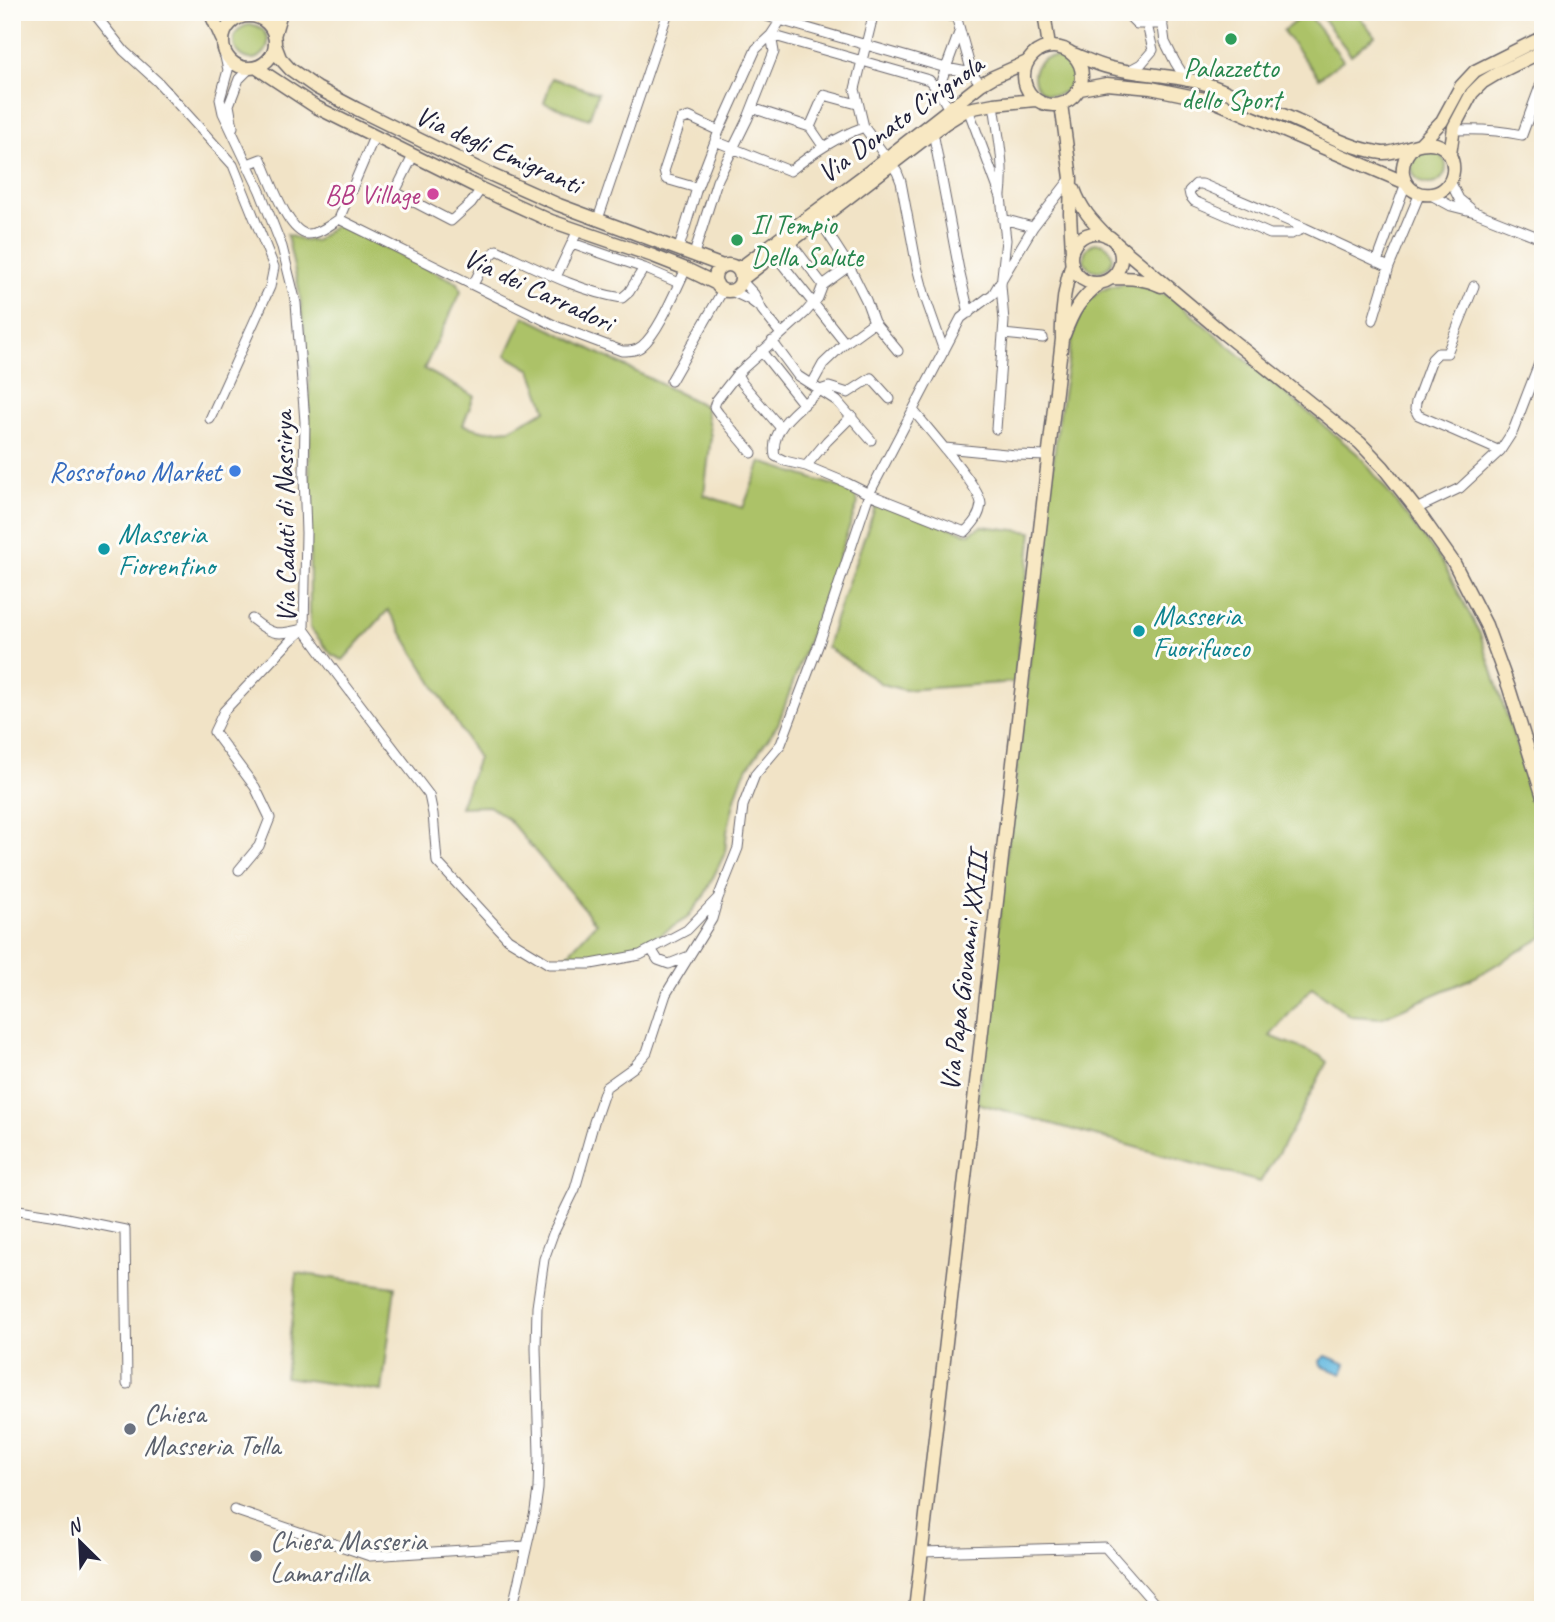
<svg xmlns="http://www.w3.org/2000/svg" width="1555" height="1622" font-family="Caveat,sans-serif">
<rect width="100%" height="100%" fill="#fdfcf7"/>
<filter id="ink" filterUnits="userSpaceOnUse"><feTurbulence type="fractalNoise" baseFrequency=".0143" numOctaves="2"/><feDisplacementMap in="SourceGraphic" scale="14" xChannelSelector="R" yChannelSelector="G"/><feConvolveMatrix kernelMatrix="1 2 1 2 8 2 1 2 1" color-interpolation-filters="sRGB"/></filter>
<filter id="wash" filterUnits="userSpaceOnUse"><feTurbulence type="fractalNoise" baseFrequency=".00686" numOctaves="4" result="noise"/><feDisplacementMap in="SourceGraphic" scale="28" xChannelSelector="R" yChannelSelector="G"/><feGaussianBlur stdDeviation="1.57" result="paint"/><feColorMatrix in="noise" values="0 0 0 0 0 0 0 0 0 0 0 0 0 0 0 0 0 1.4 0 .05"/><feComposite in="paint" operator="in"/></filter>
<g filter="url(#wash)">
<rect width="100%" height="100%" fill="#f1e3c6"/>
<path fill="#acc267" stroke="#677251" stroke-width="2" d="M1307,12l36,48 -24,18 -36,-47z
M1318,12h38l19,24 -24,19z
M234 42a17 17 0 1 1 34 0a17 17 0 1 1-34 0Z
M1034 76a19 19 0 1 1 38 0a19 19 0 1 1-38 0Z
M552,78l46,15 -9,26 -45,-16z
M1412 167a17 17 0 1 1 34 0a17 17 0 1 1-34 0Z
M337,224l121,59 3,9 -37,77 50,27 -11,29 23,6 24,-2 36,-19 -15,-40 -25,-15 18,-39 181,90 6,31 -7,58 39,13 18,-46 94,30 3,11 -80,221 -34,49 -8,22 -9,37 -2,21 -21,43 -17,22 -26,16 -29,13 -28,9 -42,4 34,-37 -88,-104 -19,-13 -29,1 18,-49 -90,-148 -45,50 -11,-5 -22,-27 -1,-257 -10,-81 -12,-55 16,5 12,1z
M1084 257a14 14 0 1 1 28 0a14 14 0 1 1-28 0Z
M1132,282l39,15 189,159 83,107 37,71 63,191v112l-68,40 -94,41 -30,-2 -39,-29 -42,49 49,19 8,7 -36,70 -31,50 -283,-79 80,-672 15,-93 8,-25 8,-12 12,-10 12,-5z
M877,502l91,32 14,-8 50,6 -17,150 -111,8 -22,-6 -55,-37 8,-28z
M297,1273l98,14 -13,104 -97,-14z"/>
<path fill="#64b9e0" stroke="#436e8e" stroke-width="2" d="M1326,1356l20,8 -4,10 -21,-8 -1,-5z"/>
</g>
<g filter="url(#ink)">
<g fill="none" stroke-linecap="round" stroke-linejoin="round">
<g stroke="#6a666c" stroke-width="11">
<path id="street" d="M93,12l31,39 34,31 75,83 41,102 -4,20 -60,132
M752,12l194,56 14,-38
M874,12l-19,77 9,38 33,45 4,10 16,85 8,30 19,54
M929,12l27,5
M955,12l17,61
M1125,12l12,12h26
M1161,12l4,30 10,20 12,19
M771,35l158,45 9,10
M223,48l5,22 -8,29 3,14 37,78 22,56 14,56 9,119 -1,53 2,58 -2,96 29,40 96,126 4,19 4,48 71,77 41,25h42l49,-9 47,-25 30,-31
M1128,71l13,-7 12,-14 -9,-38
M994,104c4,30 11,60 7,91
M752,108l58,19 13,19
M949,109l-11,-19 8,-22 26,5 9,11
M968,109l33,88 5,43 -5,45 3,36 -8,108
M233,127l-4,-22 10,-26 10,-10
M810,127l14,-32 33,9
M1454,130c24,-1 45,0 68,5l21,-57
M933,132l26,138 10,43
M715,141l75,30c23,-18 46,-34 74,-44
M413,156l-18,36 56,29 20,-18 10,-14
M248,164l13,-5c8,17 27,75 47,75 11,0 22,-9 31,-15
M1450,181l9,18 11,9
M697,188l-31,-9 -2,-8 17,-51 8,-3 30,14
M1429,194l22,12 24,6 68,27
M339,219l219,108 64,24c7,0 14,0 20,-5 17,-14 34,-57 44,-77
M339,219l35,-82
M598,219l70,-207
M1003,219l30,8
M820,221l29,45 17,34 8,22 24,29
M1305,228l-14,6h-21l-76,-33 -4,-5 -1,-5 7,-7h6l103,44 84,39
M572,243l72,25
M791,243l32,42
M679,248l18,-60 22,-57 37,-82 15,-14 15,-23
M694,254l23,-73 31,-63 26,-66 -3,-17
M775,255l70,88
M1377,262l29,-79
M556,277l22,-47
M741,280l13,14 8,16 19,24
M473,285l12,-24 12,-11c41,19 81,41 125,48l7,-6 15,-24 35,15
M1474,286l-27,67h-9l-6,6 -16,43 -1,7 3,6 82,36
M731,291l19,9 8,6
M1373,320l16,-53 31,-74
M1003,334l40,4
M772,341l26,35 39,25 34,39
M761,351l43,54
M737,374l5,9 38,44
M671,381l52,-91
M812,384l11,-20 22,-21 29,-21
M852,416l-25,25 -21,25 41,17 22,11 96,38c8,-8 15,-16 16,-28 0,-16 -56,-78 -68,-94
M945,448l71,7 32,1
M752,453l-33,-39 -5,-7 2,-6 21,-27 68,-61 13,-15 5,-13 26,-19
M806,466l-21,-5 -10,-5c-6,-29 26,-49 45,-66l9,-3 19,6 23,-15 19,21
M1416,509l44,-21 40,-37 13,-20 30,-78
M252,619c21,17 25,16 51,10
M239,870l20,-24 11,-28 -15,-31 -41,-55 10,-21 67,-71 13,-11
M651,949l7,11 11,4 20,-8
M12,1209l40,6 73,15 2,154
M234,1510l136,46 156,-10
M921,1552l184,-5 49,56 16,7
M512,1610l23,-99 3,-22 1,-34 -3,-107 1,-41 7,-48 9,-25 22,-45 19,-67 12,-35 28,-20 13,-15 19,-58 46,-75 6,-21 20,-50 5,-42 12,-31 26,-31 39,-103 49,-147 92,-176 32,-24 40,-67 38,-49"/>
</g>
<g stroke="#6a666c" stroke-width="15">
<path id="secondary" d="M210,12l12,27
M1044,12l5,35
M223 42a26 26 0 1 1 52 0a26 26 0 1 1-52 0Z
M274,36l7,-24
M275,45l5,13 10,11 27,19 40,21 130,64 72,32 164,61
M1024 76a29 29 0 1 1 58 0a29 29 0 1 1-58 0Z
M1071,53c13,5 26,12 40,15 30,7 65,7 95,16 11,3 23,9 34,14 20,8 40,15 59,24 23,10 45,23 69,28 5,1 11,3 16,3 16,0 37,-14 52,-9 25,8 22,46 -4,50 -28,4 -39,-27 -19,-47
M257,68l59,39 165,82 70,32 102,35 33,13 31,15
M1080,89l27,-5 44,4 63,13 192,82
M1061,104l10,74 -1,35 2,39
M1421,143l21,-22 19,-35 14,-15 68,-34
M1450,154l4,-27 18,-34 11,-11 15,-9 45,-22
M1074,189c7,20 18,32 33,47
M1071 258a25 25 0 1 1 50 0a25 25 0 1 1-50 0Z
M1116,243l107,90 137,110 23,24 33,42 38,54 32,62 23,63 34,109
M715 278a13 13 0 1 1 26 0a13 13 0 1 1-26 0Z
M737,268l7,-3 126,-94 111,-87 12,-7 34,-15
M1111,278c18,0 34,0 50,8
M741,280l203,-156 24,-15 26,-5 41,-4
M1064,335c9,-24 16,-36 36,-52
M915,1610l147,-1271c-1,-27 2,-51 10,-76"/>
</g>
<use href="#street" stroke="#fff" stroke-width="9"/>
<use href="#secondary" stroke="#f8e8c3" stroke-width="12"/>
</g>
</g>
<g fill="#2e9e5b" stroke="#fdfcf7" stroke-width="2.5">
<circle cx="1231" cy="39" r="7"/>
<circle cx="737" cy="240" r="7"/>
</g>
<circle fill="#d1479c" stroke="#fdfcf7" stroke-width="2.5" cx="433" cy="194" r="7"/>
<circle fill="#3f7fe0" stroke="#fdfcf7" stroke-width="2.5" cx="235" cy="471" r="7"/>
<g fill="#0f9aa8" stroke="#fdfcf7" stroke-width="2.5">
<circle cx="104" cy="549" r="7"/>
<circle cx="1139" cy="631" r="7"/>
</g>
<g fill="#6b7280" stroke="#fdfcf7" stroke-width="2.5">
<circle cx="130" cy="1429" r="7"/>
<circle cx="256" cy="1556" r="7"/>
</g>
<g text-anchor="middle" stroke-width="6" stroke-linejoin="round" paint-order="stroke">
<g font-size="28" fill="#27864d" stroke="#fdfcf7">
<text x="1231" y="77">Palazzetto<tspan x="1231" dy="32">dello Sport</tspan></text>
<text x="751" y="234" text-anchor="start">Il Tempio<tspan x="751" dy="32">Della Salute</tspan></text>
</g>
<g font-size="28" fill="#22223b" stroke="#fdfcf7">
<text transform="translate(900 118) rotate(-36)" y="10">Via Donato Cirignola</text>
<text transform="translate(499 149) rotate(24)" y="10">Via degli Emigranti</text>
<text transform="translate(539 289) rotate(25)" y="10">Via dei Carradori</text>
<text transform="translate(284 517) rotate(-91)" y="10">Via Caduti di Nassirya</text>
<text transform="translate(963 971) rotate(-83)" y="10">Via Papa Giovanni XXIII</text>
</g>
<g font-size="28" fill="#b23c85" stroke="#fdfcf7" text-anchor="end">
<text x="419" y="204">BB Village</text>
</g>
<g font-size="28" fill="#366cbe" stroke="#fdfcf7" text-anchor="end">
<text x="221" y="481">Rossotono Market</text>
</g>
<g font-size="28" fill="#0d838f" stroke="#fdfcf7" text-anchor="start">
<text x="118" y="543">Masseria<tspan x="118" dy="32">Fiorentino</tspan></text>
<text x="1153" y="625">Masseria<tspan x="1153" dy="32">Fuorifuoco</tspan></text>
</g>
<g font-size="28" fill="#5b616d" stroke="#fdfcf7" text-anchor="start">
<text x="144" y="1423">Chiesa<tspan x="144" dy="32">Masseria Tolla</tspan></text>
<text x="270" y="1550">Chiesa Masseria<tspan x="270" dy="32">Lamardilla</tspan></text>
</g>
</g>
<rect width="1555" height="1622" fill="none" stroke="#fdfcf7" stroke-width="42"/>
<g transform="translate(80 1542) rotate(336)" stroke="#fdfcf7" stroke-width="5" paint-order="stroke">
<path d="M0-5L12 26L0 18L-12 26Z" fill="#22223b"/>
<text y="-10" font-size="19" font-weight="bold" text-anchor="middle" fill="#22223b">N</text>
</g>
</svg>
